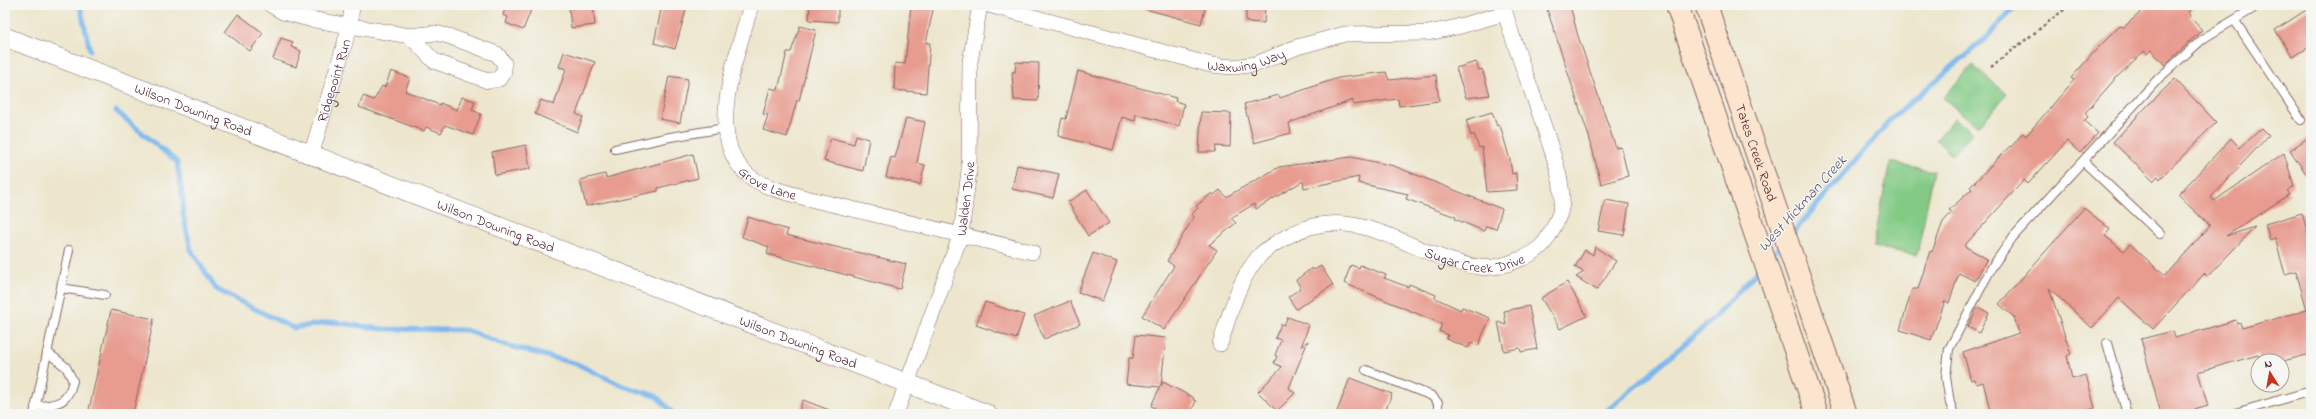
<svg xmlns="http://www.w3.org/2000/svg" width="2316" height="419" font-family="'Indie Flower',sans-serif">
<rect width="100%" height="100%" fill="#f6f6f2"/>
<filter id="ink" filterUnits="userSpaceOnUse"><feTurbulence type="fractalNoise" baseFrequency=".025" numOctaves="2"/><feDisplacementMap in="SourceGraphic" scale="8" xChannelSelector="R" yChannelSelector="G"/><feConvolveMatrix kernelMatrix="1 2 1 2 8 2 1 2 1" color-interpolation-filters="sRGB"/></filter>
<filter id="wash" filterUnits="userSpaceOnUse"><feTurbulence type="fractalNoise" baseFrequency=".012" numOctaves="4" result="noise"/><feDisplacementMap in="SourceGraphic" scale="16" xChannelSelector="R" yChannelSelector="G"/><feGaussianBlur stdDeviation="0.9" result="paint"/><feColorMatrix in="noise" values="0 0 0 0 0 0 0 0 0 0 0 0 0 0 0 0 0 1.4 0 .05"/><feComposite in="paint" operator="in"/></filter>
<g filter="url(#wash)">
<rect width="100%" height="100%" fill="#ede6cd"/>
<path fill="#83ca85" stroke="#667458" d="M1972,65l35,29 -29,33 -35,-29z
M1955,118l17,15 -20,22 -16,-15z
M1890,162l44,9 -17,84 -44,-8z"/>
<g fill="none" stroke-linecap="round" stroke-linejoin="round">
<path stroke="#7bb7ed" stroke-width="5" d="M80,5l10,45
M116,111l61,51 6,39v13l8,36 25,39 25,13 52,26 40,-6 49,7 84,1 39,15 72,19 46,22 33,10 18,18
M1791,235l102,-118 93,-79 30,-33
M1769,258l12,-13
M1603,414l107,-92 51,-55"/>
</g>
<g id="blocks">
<path fill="#e89c90" d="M506,5h27l-10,25 -17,-7 2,-6 -5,-2z
M574,5h19l2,20 -24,3 -2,-19 5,-1z
M662,5l24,5 -11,39 -21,-6z
M810,5h28v17l-29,-2z
M911,5h23l-8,38h4l-4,50 -32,-3 1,-27 10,1z
M1146,5h60l-5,19 -56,-15z
M1246,5h19l-1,18 -18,-1z
M1559,5h11l8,31 38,112 5,-1 7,29 -27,8 -11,-44 -43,-131z
M2149,5h47l-7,7 2,3 -2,1 13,14 -37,35 -14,-15 -4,4 -3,-3 -29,28 -30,34 3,4 -4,4 14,12 -18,20 -13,-12 -39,43 -4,-4 -38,42 -22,24 23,13 -12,22 -16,-8 -10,30 -4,-2 -14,39 -31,-10 12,-41h6l12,-38 2,1 11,-30 9,-10 -3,-2 23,-21 -2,-2 40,-41 1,1 12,-14 3,3 48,-56 -3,-2 25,-28 24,-24 4,1z
M2311,7v39l-18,11 -18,-27z
M238,14l25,19 -13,18 -25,-19z
M800,26l16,4 -17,71 -2,-1 -10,37 -24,-7 5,-15 -5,-1 7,-26 8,2 9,-38h4z
M281,38l12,4 -2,5 10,4 -5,16 -23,-8z
M564,52l31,10 -19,52 7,3 -6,15 -42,-18 6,-14 13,5 12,-36 -7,-2z
M1016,62l23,1 -1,38 -24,-1 -2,-28h3z
M1476,62l3,8 3,-1 8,26 -24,3 -10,-30z
M391,71l19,7 -5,13 35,14v-2l17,7 5,-13 13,4 -3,9 9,4 -8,21 -28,-10 -4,8 -15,-6 -2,4 -65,-24 4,-11 11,4 8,-14 3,1z
M1078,71l98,27 -1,3 9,3 -5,22 -43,-12 -1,7 -13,-4 -9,33 -55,-14 4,-18 4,1z
M1386,72l3,8 47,-5 3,26 -40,5 -1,-7 -45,6v-5l-64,23 2,10 -37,10 -10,-39 35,-9 1,3 58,-20z
M669,76l19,3 -8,44 -20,-4z
M2175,79l41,43 -56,57 -2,-3 -5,5 -40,-39 36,-38z
M1201,112l30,1 -1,34 -14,-1 -1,6h-16z
M1492,112l5,14 3,-1 10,35 2,14 4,-1 1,17 -30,2 -5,-45 -3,1 -5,-14 -3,2 -5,-16z
M906,118l19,4 -8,41 8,2 -5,20 -34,-8 5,-20 4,1z
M2262,128l7,7 -58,62 3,4 70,-48 10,33 -7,5 3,3 -64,42 29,-9 -48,50 -3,-3 -51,55 -34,-31 -27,30 -43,-40 22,66 -4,2 5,23 14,-4 9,33 -21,6h-83l-8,-32 -7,2 -2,-5 -3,1 -8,-28 56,-19 -5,-16 -15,-13 85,-96 26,21 -5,7 19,15 6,-7 35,32 45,-50 -32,-31 53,-57 9,10z
M856,135l13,4 -6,32 -39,-10 7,-23 23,6z
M2311,136v45l-21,-31z
M526,145l4,24 -35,6 -3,-23z
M693,154l5,24 -40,10v3l-72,15 -6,-26 25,-6 1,4z
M1351,157l43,9 108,43 -6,20 -10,-3 -2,5 -29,-12 1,-2 -50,-18 2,-5 -50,-11 1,-6 -55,11 -1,-7 -47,28 -2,-5 -23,14 5,5 -27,22 8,5 -53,80 -22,-14 32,-50 -7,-5 27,-44 -2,-3 6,-6 -2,-2 16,-13 2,2 6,-5 6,7 53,-30z
M1017,165l42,9 -6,24 -41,-9z
M1087,190l22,33 -21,13 -20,-34z
M1605,200l24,4 -5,31 -26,-4z
M2302,213l9,32v109l-28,7h-23l-2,-6 -60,17 10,34 -27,8h-20l-20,-75 32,-8 2,7 61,-18 1,4 3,-1 2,5 65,-18 -11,-39 -11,3 -10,-36 -5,2 -5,-16z
M748,217l40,13 -2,5 120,29 -6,25 -133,-35 2,-7 -27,-10z
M1595,247l21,14 -19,29 -21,-13 8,-5 -9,-5 10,-17 8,5z
M1093,253l24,9 -15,39 -24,-9z
M1351,265l8,3 1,-3 26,10 -2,3 24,9 1,-3 27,11 -1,3 26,12 1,-3 28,11 -12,28 -7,-3 -3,5 -22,-9 2,-4 -9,-4 3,-7 -98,-41z
M1321,266l12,19 -37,24 -8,-12 13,-9 -5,-8 16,-12 2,2z
M1567,282l20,34 -27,13 -19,-31z
M1070,301l10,23 -36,15 -10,-23z
M985,302l39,13 -8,24 -40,-14z
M1529,306l8,43 -16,3 -1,-4 -16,3 -6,-29 8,3 -2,-14z
M1978,307l11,6 -10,20 -11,-6z
M111,310l43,9 -21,95h-45z
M1288,317l21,8 -8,22 7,-6 -19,47 6,5 -18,18 -19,-19 24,-25 -8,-4 3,-7 -2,-1 6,-15 -6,-2 6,-14 3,1z
M1136,335l30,3 -5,48 2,-4 31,16 -1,2 3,1 -6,13h-23l-16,-8 9,-19 -34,-3 3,-26h4z
M1350,378l42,16 -8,20h-48z
M803,400l34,13v1h-39z"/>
</g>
</g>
<g filter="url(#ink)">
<use href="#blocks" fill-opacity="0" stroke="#836564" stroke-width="1"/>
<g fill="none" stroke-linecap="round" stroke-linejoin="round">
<g stroke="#836564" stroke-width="10">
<path id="service" d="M2235,21l66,99
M615,149l55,-12 55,-9
M2084,162l76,72
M61,288l44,7
M2107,343l20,71
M1366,370l66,26 6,7v11
M35,407c22,-3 32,-2 38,-26l-7,-14 -19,-15
M34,414l35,-164
M1954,414l-4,-11 -4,-26 3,-28 43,-82 21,-30 146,-159 45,-40 55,-33
M2232,414l79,-23"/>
</g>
<g stroke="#836564" stroke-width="16">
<g id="minor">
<path d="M271,5l12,7 26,7 101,17 25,-3 13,3 49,18 7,9v8l-5,8 -11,2 -54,-20 -24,-25"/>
<path id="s1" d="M751,5c-12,46 -48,131 -4,169 15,14 40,18 59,24l226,54"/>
<path id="s2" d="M989,5l222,60 22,2 23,-3 41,-17 48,-13 83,-1 29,-6 48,-14"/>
<path id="s3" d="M311,155l39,-129 2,-21"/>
<path id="s4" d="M1220,344c10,-30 19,-67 41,-90 10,-9 21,-15 33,-21 67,-32 121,26 185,34 13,2 27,-2 39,-7 9,-3 21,-10 27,-18 8,-13 18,-29 17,-45 -1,-19 -7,-37 -13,-55 -14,-46 -34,-91 -46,-137"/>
<path id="s5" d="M896,414l65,-180 8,-63 1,-109 10,-57"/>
</g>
</g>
<g stroke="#836564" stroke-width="20">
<g id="tertiary">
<path id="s6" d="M5,37l982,377"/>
</g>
</g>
<g stroke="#836564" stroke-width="24">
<g id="secondary">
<path d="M1677,5l140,409"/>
<path id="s7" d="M1706,5l140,409"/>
</g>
</g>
<path stroke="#836564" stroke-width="2.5" stroke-dasharray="3 3" stroke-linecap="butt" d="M1991,67l79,-62"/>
<use href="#service" stroke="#fff" stroke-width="8"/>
<use href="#minor" stroke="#fff" stroke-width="15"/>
<use href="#tertiary" stroke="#fff" stroke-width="19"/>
<use href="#secondary" stroke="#fce5cf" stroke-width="22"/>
</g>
</g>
<g text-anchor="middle" stroke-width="3" stroke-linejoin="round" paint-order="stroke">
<g font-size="14" fill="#4a1f2b" stroke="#f6f6f2">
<text dy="5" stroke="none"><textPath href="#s2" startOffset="266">Waxwing Way</textPath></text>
<text dy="5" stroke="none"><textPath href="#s3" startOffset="78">Ridgepoint Run</textPath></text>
<text dy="5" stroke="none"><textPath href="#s6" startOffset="202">Wilson Downing Road</textPath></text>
<text dy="5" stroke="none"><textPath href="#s7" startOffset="156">Tates Creek Road</textPath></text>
<text dy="5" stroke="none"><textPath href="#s1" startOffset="201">Grove Lane</textPath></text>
<text dy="5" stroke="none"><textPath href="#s5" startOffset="227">Walden Drive</textPath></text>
<text dy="5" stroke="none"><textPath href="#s6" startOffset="526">Wilson Downing Road</textPath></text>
<text dy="5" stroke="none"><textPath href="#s4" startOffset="328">Sugar Creek Drive</textPath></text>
<text dy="5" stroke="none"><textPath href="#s6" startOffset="850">Wilson Downing Road</textPath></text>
</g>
<g font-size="15" font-style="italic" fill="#5b546f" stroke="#f6f6f2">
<text transform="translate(1802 203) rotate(-48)" y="5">West Hickman Creek</text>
</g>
</g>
<rect width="2316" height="419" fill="none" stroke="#f6f6f2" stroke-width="20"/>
<g transform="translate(2270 373) rotate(349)"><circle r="19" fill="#f6f6f2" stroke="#b1a0a2"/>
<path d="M0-3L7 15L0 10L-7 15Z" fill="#c8321e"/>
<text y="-6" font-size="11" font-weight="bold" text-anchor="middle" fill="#4a1f2b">N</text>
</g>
</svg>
